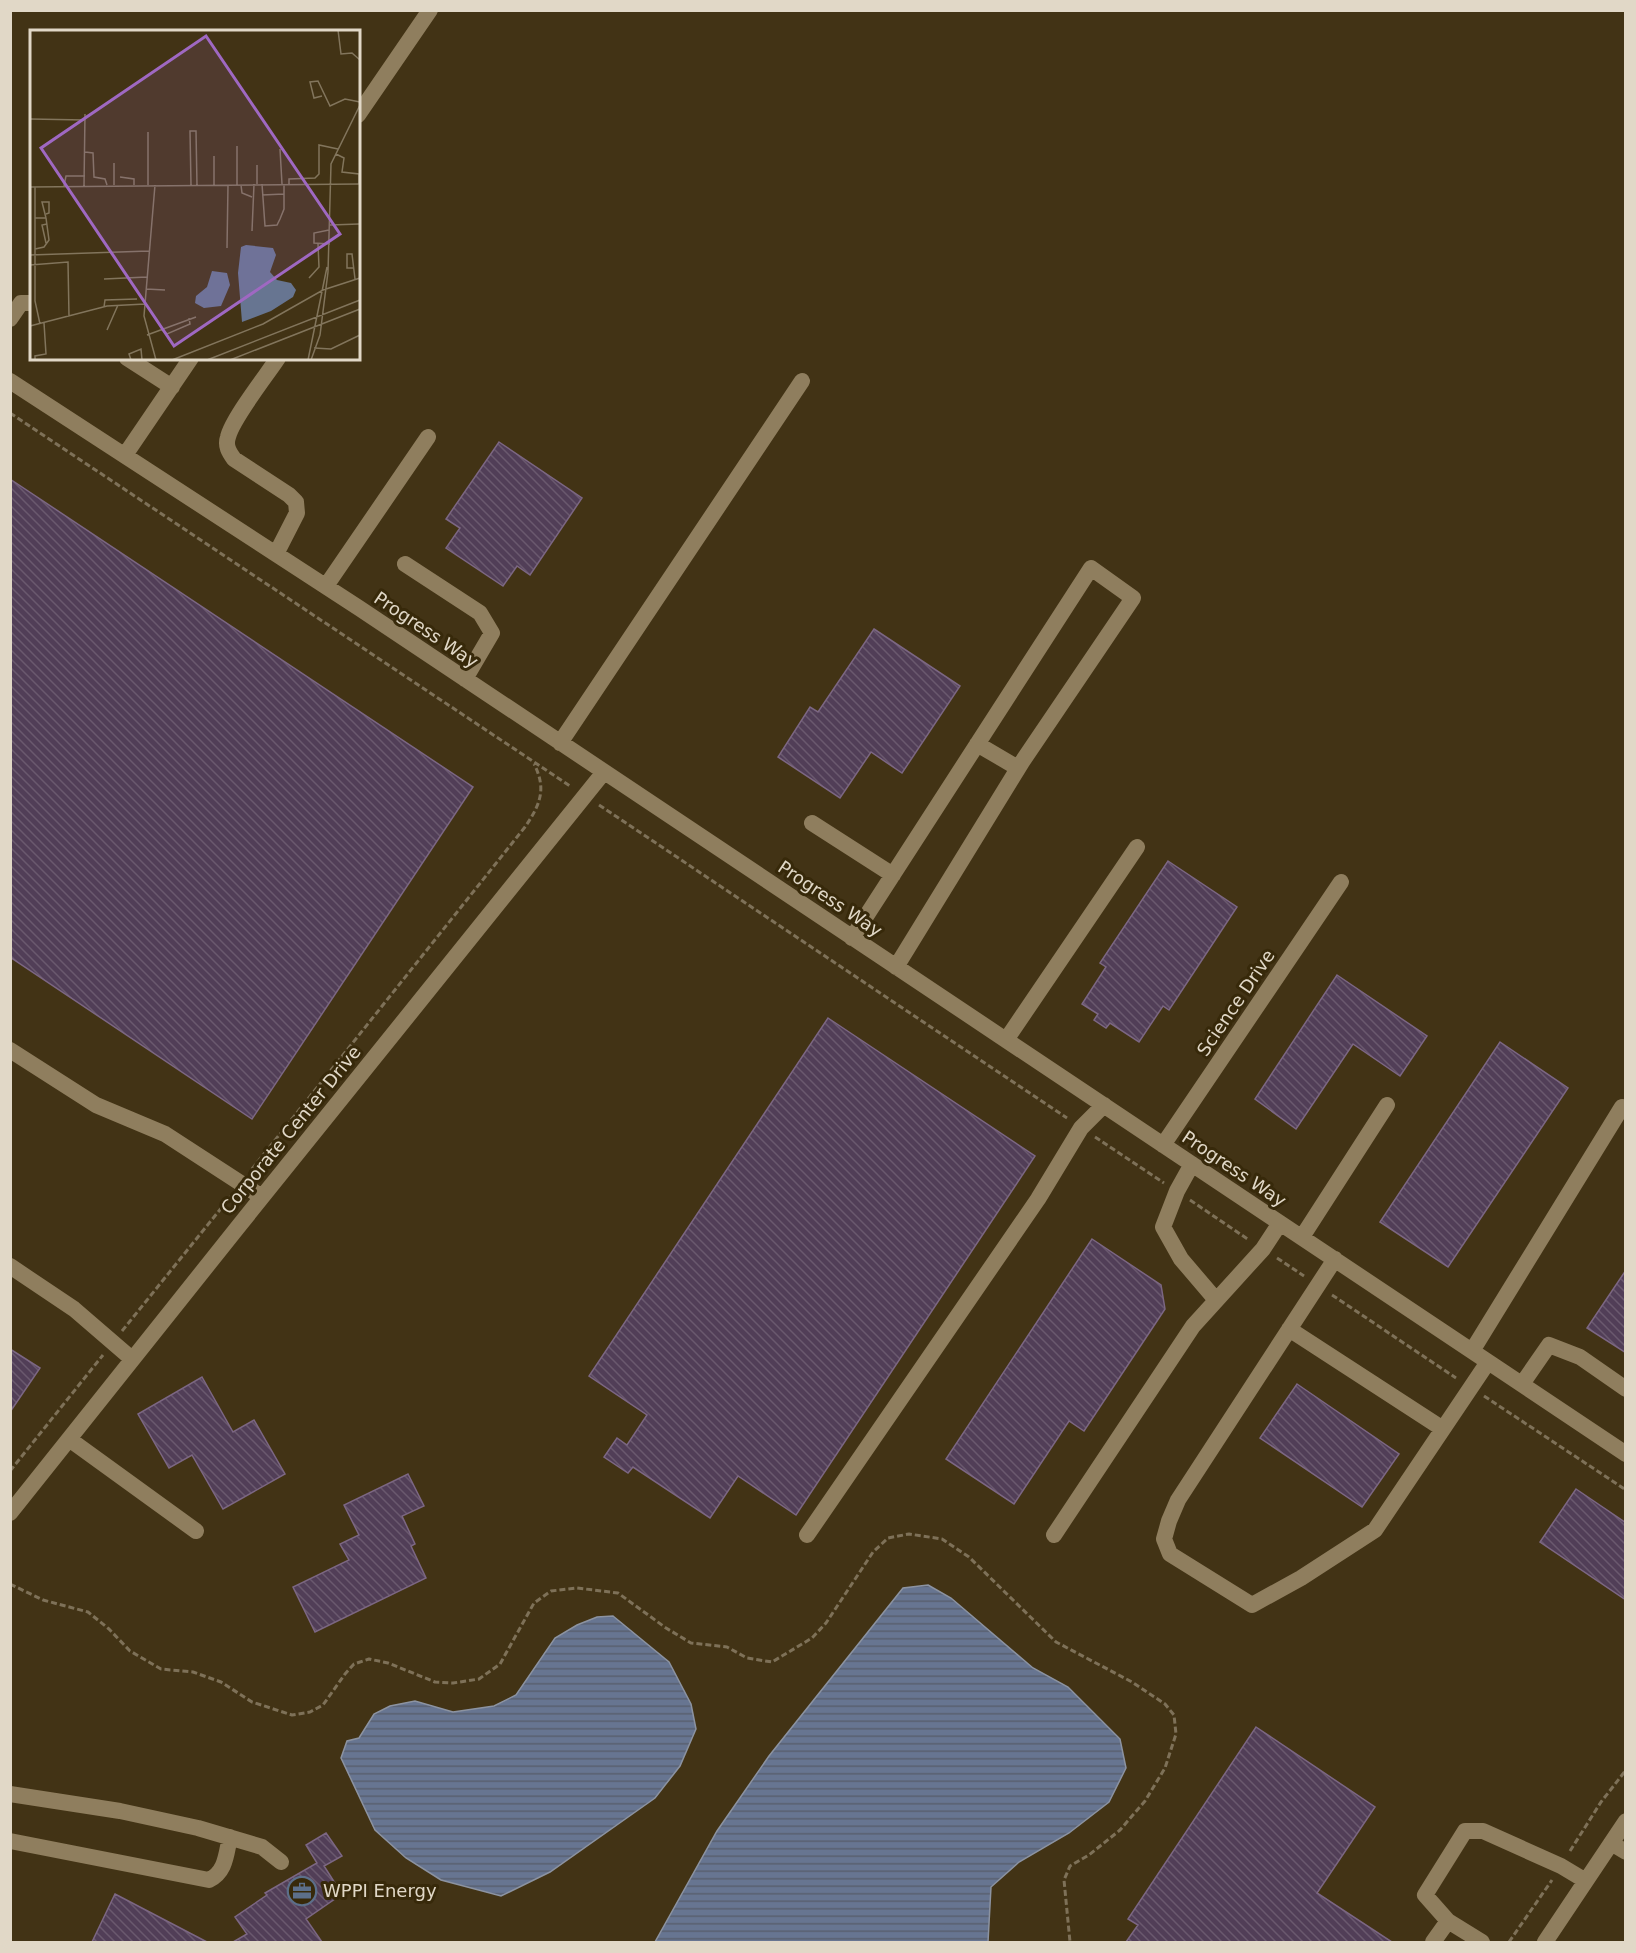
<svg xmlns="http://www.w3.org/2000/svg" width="1636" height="1953" font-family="'DejaVu Sans',sans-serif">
<defs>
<pattern id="water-rules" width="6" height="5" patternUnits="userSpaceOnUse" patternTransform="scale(1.5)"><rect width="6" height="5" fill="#677591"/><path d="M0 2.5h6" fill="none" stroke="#59606f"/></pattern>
<pattern id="building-back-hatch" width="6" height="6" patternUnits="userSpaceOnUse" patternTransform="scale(1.5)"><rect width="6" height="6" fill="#513e57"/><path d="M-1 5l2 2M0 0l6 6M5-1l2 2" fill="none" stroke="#6a596e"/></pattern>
</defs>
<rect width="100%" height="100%" fill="#423315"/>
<path fill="url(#water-rules)" stroke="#8c93a1" stroke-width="1.5" d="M928,1585l23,13 82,70 35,19 52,52 6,29 -17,34 -40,31 -50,29 -28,25 -3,55h-333l62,-111 52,-75 134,-168z
M613,1616l56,46 22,42 5,25 -16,37 -25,32 -105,74 -49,24 -60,-16 -35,-22 -31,-28 -34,-72 6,-17 12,-3 15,-24 16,-8 25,-5 38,11 41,-6 22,-11 39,-57 22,-13 20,-8z"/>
<path fill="url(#building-back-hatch)" stroke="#7c6783" stroke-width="1.5" d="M499,442l83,56 -52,77 -13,-9 -14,20 -57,-38 14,-20 -14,-9z
M10,479l463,308 -221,332 -242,-162z
M874,629l86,57 -58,87 -31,-21 -31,46 -62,-41 32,-50 8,5z
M1168,861l69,46 -68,103 -6,-4 -24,36 -29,-19 -4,5 -12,-8 4,-6 -16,-10 24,-37 -6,-4z
M1337,975l90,61 -27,40 -47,-32 -57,85 -41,-30z
M828,1018l207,138 -239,359 -58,-39 -28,42 -77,-51 -5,6 -24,-16 13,-19 10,7 20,-30 -58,-39z
M1500,1042l68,46 -120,179 -68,-45z
M1092,1239l69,46 4,24 -81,122 -15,-10 -55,83 -68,-45z
M1626,1270v83l-39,-25z
M10,1349l30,19 -30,44z
M202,1377l31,55 21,-12 31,54 -62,35 -31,-54 -23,13 -31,-54z
M1297,1384l102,70 -37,53 -102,-69z
M408,1474l16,32 -22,10 13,28 -4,2 15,32 -111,54 -22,-45 56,-27 -9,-16 19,-9 -15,-30z
M1576,1489l50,34v77l-86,-58z
M1256,1727l119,80 -58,86 75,49h-266l12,-17 -10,-6z
M326,1833l16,23 -18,10 18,28 -36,25 16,23h-89l14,-8 -12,-17 32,-22 -2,-2 52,-30 -11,-18z
M115,1894l92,48h-115z"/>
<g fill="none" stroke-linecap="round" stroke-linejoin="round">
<path stroke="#7e7158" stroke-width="3" stroke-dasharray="6 3" stroke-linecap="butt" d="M10,413l560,373
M599,805l468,313
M1095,1137l69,46
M252,1169l273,-342c15,-22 22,-38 9,-63
M1190,1200l59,40
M1277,1258l27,18
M1332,1295l124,83
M122,1331l109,-135
M1484,1396l142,94
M10,1471l93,-116
M10,1584l33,16 45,12 21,17 21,22 31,18 32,3 28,10 31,20 40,13 18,-3 13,-7 22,-31 9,-10 15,-5 19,4 47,19 18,1 26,-4 21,-15 34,-61 17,-12 26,-3 41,5 48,35 25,15 36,4 20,11 25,4 40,-24 14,-15 47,-71 15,-14 21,-4 33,5 27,18 87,85 76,40 33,22 9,11 2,19 -11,34 -20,33 -25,29 -31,25 -19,11 -6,14 6,62
M1570,1851l31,-49 25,-32
M1509,1942l43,-62"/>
<path stroke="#8f7e5e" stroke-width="16" d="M358,115l72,-105
M10,319l11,-16h11
M127,358l45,29
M10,381l349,227 1267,846
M125,455l66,-97
M276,554l21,-41 -1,-11 -7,-7 -55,-36c-5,-7 -9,-13 -6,-22 4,-18 38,-61 50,-79
M405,564l75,49 12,20 -27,46
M326,586l102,-149
M560,743l242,-362
M977,744l41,24
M812,823l81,52
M852,938l239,-370 42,30 -111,164 -126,205
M1006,1040l131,-193
M10,1050l86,55 69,29 97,63
M1163,1145l178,-263
M1192,1164l-15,27 -14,36 18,32 35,41
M1302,1237l85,-132
M1335,1259l-157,241 -9,21 -5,18 6,15 82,51 49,-27 74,-48 113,-168
M10,1266l64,43 58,50
M1289,1329l154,100
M1472,1351l150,-244
M1522,1384l27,-39 31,12 46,32
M69,1439l127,92
M10,1513l228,-286 366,-455
M807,1535l231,-336 43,-71 23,-23
M1054,1535l139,-209 70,-77 17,-26
M10,1794l110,17 78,17 64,19 19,15
M10,1841l199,39c17,-8 17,-26 21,-43
M1611,1843l15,9
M1433,1942l15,-21
M1482,1942l-34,-21 -23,-26 40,-64h18l78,35 25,15
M1545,1942l81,-121"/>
</g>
<defs>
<g id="office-ring" transform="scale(1.5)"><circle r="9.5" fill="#37290a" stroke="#5c6f8a" stroke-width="1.5"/><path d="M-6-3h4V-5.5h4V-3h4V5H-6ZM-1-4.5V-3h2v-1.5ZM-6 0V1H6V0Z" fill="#5c6f8a"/></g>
</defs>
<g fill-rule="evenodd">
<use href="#office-ring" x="302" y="1891"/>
</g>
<g text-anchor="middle" stroke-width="6" stroke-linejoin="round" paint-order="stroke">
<g font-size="18" fill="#e1d8c7" stroke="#37290a">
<text transform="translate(426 630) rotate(34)" y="6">Progress Way</text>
<text transform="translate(830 899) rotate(34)" y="6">Progress Way</text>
<text transform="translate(1236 1003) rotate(-56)" y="6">Science Drive</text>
<text transform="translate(291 1130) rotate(-51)" y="6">Corporate Center Drive</text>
<text transform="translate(1234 1169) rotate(34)" y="6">Progress Way</text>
</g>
<g font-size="18" fill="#e1d8c7" stroke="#37290a" text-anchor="start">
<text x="323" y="1897">WPPI Energy</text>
</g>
</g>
<g transform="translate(30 30)">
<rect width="330" height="330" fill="#423315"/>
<path d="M216,215l27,3 3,7 -6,17 7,8 14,3 5,7 -3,7 -22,14 -29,11 -4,-49 3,-26zM182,241l15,2 3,12 -9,21 -17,2 -9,-5 1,-7 11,-9z" fill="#677591"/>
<path fill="none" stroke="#82755c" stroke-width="1.5" d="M308,0l3,24 11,-1 8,7M292,66l-8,2 -4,-16 8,-1 12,25 15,-7 15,3M0,89l55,1M118,102v53M250,119l2,35M55,122l8,1 1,24 11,2 2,6M306,124l8,4 -2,14 17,2v10M227,135v19M90,147l14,2v6M232,154l3,42 12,-1 3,-6 4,-10v-25M259,154v-5l26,-1 4,-4v-29l19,4M84,155v-22M125,155l-11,131 12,44M161,155l-1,-54h6l1,54M184,155v-29M207,155v-39M211,155l1,8 10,4M34,156l2,-10h19M54,156l1,-72M0,157l330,-3M5,157v114l5,23M232,165l22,-1M16,184l3,-1v-11h-7l4,16M300,195l29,-1M299,200l-15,3v10l16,1M222,201l2,-47M16,213l-4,-18 5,-1M197,218l1,-63M5,219l9,-2 5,-7 -3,-22h-11M0,225l119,-4M0,235l38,-3 1,54M323,238h-6v-14h5l3,25M279,248l10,-11 -1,-23M74,249l43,-2M116,259l19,1M74,277l1,-7 32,-1M0,296l77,-20 38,-2M77,300l11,-25M132,300l5,4 23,-10 -1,-6M117,305l49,-18M284,318l17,1 29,-14M5,330v-4l11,-2 -2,-31M101,330l-2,-6 12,-5 1,11M142,330l91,-36 60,-34 37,-12M177,330l153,-60M200,330l130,-51M278,330l19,-93M281,330l9,-25 8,-63 3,-108 29,-59"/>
<path fill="#9f68c2" fill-opacity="0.15" stroke="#9f68c2" stroke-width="3" d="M176,6l134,198 -166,112 -133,-198z"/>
<rect width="330" height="330" fill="none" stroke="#e1d8c7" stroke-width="3"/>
</g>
<rect width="1636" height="1953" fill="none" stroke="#e1d8c7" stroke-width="24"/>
</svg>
